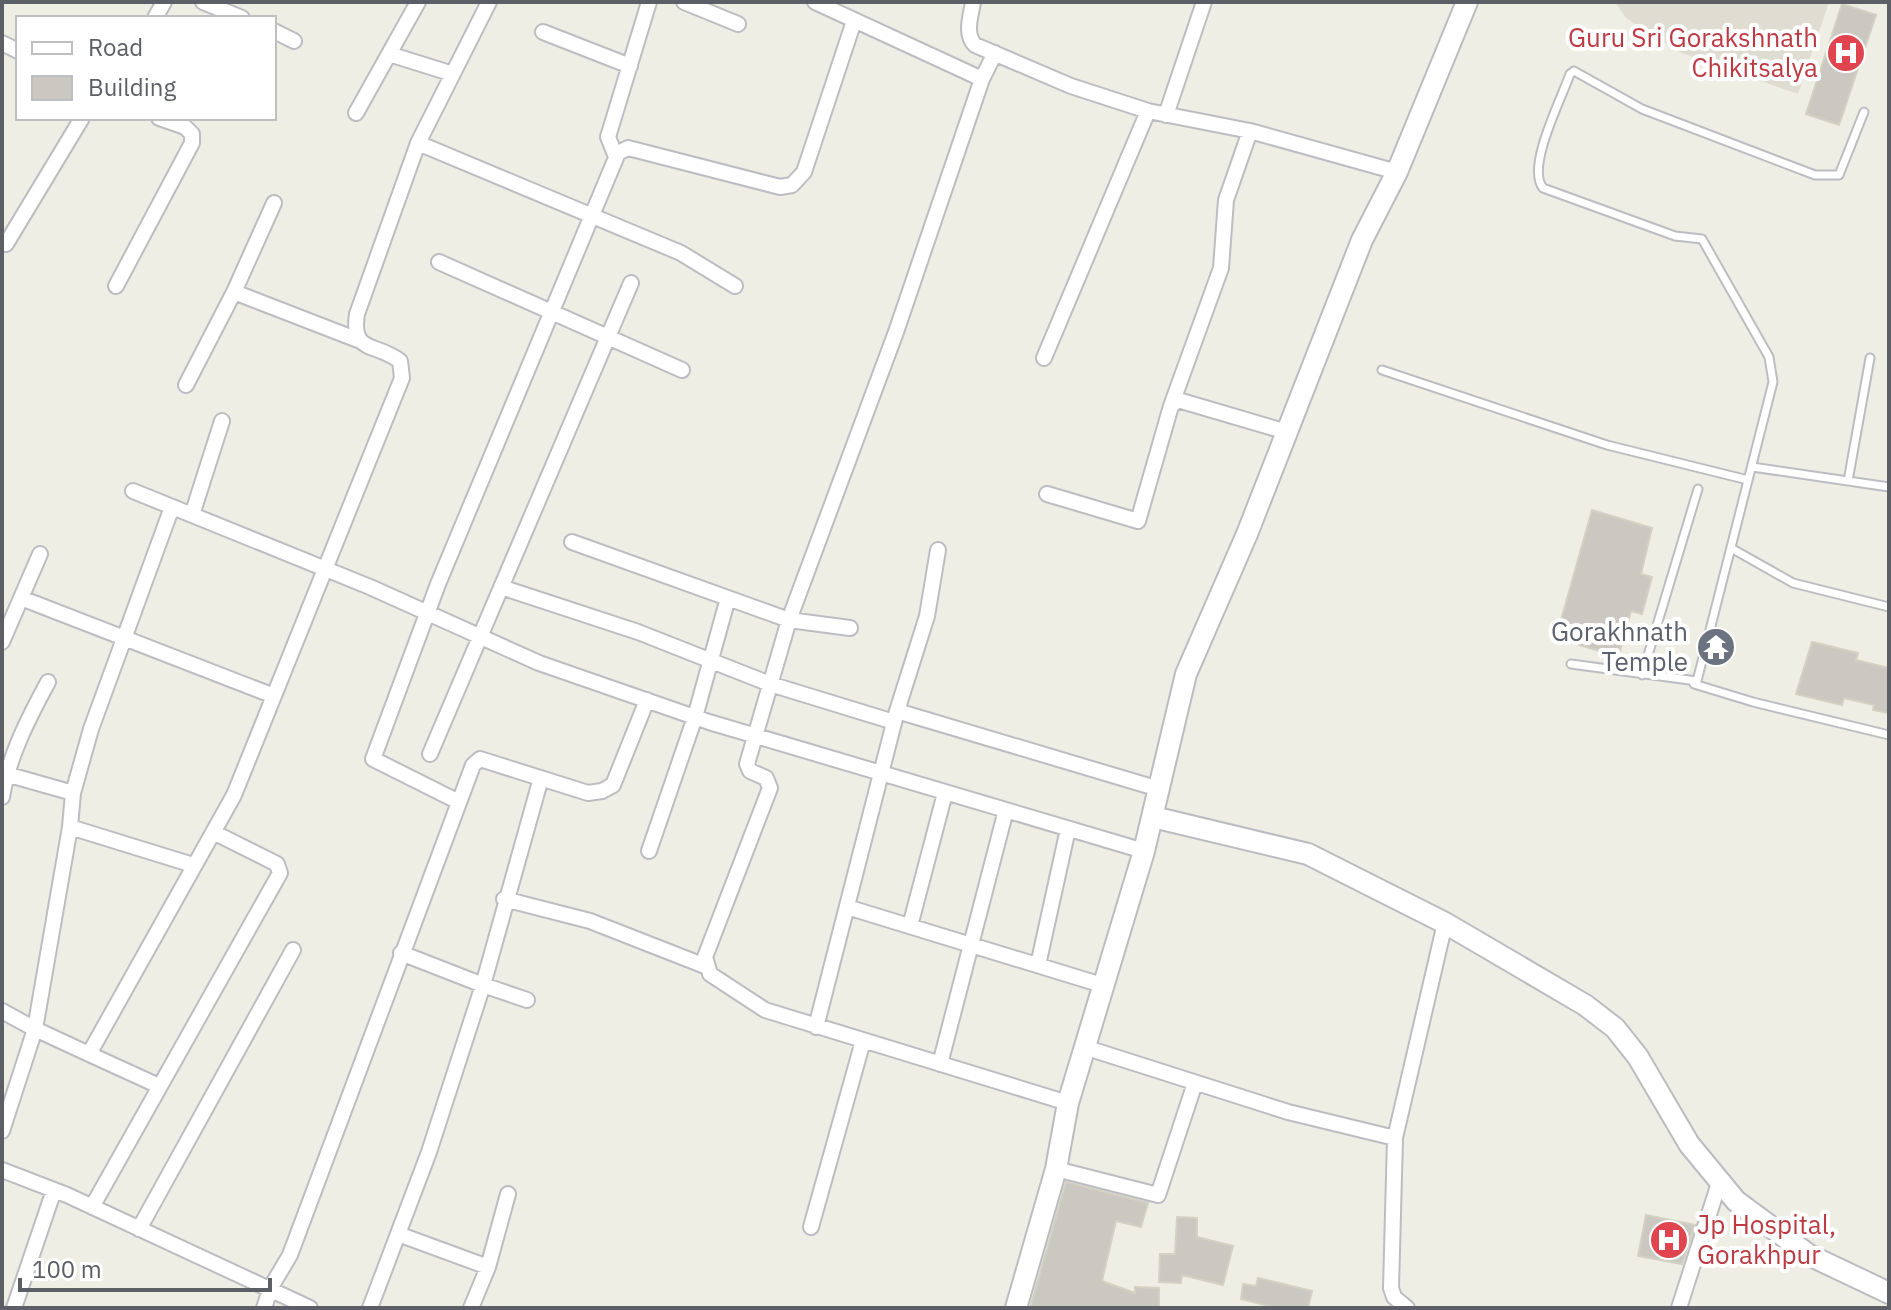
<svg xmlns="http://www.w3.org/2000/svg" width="1891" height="1310" font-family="'IBM Plex Sans',sans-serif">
<rect width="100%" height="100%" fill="#efeee4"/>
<path fill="#dfddd2" d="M1615,2h214l-31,92 -119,-42 -53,-34z"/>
<path fill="#cac8c1" stroke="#d4d1c2" stroke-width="2" d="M1842,4l34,11 -37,110 -33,-11z
M1592,510l60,18 -11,46 11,3 -10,37 -11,-3 -11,40 -11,3 -53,-16z
M1812,642l46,11 -2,7 33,8v45l-16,-3 1,-5 -30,-7 -2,7 -46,-11z
M1066,1182l82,21 -7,24 -25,-6 -14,60 33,12v-6l24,1v20h-129z
M1646,1215l49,10 -13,39 -44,-8z
M1177,1217l20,1v19l36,9 -10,39 -41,-10 -1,8 -22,-1 1,-28h15z
M1258,1278l54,13 -4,17h-31l-36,-9 2,-15 13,2z"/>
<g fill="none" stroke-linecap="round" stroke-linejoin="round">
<g stroke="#bcbdc3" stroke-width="11">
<path id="lane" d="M1382,370l225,75 141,35
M1752,467l137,20
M1848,481l22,-123
M1731,548l62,35 96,24
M1571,664l126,17 76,-299 -4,-25 -67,-118 -27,-3 -132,-48c-17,-21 18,-88 27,-114l4,-3 68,38 173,66h24l25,-63
M1642,675l56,-186
M1694,684l59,18 136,33"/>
</g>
<g stroke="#bcbdc3" stroke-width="18">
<path id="street" d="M203,2l39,16
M684,2l54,22
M815,2l167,77
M973,2c-2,14 -9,32 2,43l96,41 77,25 102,20 147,41
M155,18l9,-16
M274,31l20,10
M543,32l87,34
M2,43l16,8
M995,53l-13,26 -86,253 -107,288 -42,144 3,7 16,7 4,10 -65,169 5,17 55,36 303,93
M389,54l64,20
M356,113l62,-111
M1166,115l38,-113
M418,143l263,110 54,33
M616,157l-8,-20 41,-135
M274,203l-40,89 124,48
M6,244l76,-126
M439,262l243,108
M116,286l76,-143v-9l-7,-7 -26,-9
M1044,358l104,-247
M186,385l48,-93
M1171,406l50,-138 5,-68 24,-69
M133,491l237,96 169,76 170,59 435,129
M1047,494l91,27 33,-115 7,-6 109,32
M192,515l30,-94
M572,542l217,78 61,8
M501,587l137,45 132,52 124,38
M21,598l253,98
M2,642l38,-88
M897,711l262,78
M430,754l201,-471
M6,774l67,19
M2,797c7,-41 26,-78 46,-115
M459,802l-86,-43 65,-175 180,-431 10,-5 152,39 12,-2 12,-13 50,-151
M70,827l3,-34 18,-64 81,-222
M649,851l46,-134 33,-119
M504,899l86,22 115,45
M847,907l255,78
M910,926l35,-133
M1038,965l30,-136
M527,1000l-44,-15 58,-207
M2,1011l33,18 35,-202 123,38
M816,1027l81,-316 30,-95 11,-66
M1084,1047l204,65 107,26
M89,1054l70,32
M940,1064l66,-254
M2,1131l33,-102 54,25 145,-259 168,-417 -2,-17c-25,-19 -49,-7 -43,-47l61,-171 71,-141
M1056,1169l102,26 37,-112
M2,1170l65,25 243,113
M92,1207l188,-334 -3,-9 -64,-32
M811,1227l52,-186
M139,1229l154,-279
M398,1234l90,33
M14,1308l40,-118
M264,1308l7,-21 19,-32 183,-490 7,-6 108,34 14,-2 11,-6 34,-85
M370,1308l59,-156 54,-167 -82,-32
M471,1308l17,-41 20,-73
M1407,1308l-13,-11 -3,-9 4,-150 50,-215
M1679,1308l40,-125"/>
</g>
<g stroke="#babcc2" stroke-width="24">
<path id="secondary" d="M1153,817l155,37 137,69 140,82 30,23 23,29 51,87 47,57 73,54 80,38
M1016,1308l40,-139 12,-66 76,-252 42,-177 61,-140 115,-294 35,-68 70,-170"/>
</g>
<use href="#lane" stroke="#fff" stroke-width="7"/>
<use href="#street" stroke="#fff" stroke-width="14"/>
<use href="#secondary" stroke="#fff" stroke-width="20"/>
</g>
<defs>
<g id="hospital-disc" transform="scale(2)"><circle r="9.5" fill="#e0444e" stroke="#fff"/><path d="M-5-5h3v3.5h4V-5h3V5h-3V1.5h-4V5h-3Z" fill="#fff"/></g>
<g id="temple-disc" transform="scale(2)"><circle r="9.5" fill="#6b7280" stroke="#fff"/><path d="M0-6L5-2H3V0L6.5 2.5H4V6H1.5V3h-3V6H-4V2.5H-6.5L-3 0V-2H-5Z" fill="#fff"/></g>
</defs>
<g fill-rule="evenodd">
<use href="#hospital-disc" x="1846" y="53"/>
<use href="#temple-disc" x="1716" y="647"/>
<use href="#hospital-disc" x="1669" y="1240"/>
</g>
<g text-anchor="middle" stroke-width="8" stroke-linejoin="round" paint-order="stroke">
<g font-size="26" fill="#be3a42" stroke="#fff" text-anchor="end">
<text x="1818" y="47">Guru Sri Gorakshnath<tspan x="1818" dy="30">Chikitsalya</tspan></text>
<text x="1697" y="1234" text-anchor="start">Jp Hospital,<tspan x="1697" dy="30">Gorakhpur</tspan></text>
</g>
<g font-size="26" fill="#5b616d" stroke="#fff" text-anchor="end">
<text x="1688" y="641">Gorakhnath<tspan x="1688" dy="30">Temple</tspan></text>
</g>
</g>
<rect width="1891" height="1310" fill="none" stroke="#5c5f65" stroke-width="8"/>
<rect x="16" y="16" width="260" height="104" fill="#ffffff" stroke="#bebfc1" stroke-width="2"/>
<rect x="32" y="42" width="40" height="12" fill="#ffffff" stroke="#bebfc1" stroke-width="2"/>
<text x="88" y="56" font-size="24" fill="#5c5f65">Road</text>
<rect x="32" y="76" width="40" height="24" fill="#cac8c1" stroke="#bebfc1" stroke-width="2"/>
<text x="88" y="96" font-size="24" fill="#5c5f65">Building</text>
<path d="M20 1278v12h250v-12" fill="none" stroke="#5c5f65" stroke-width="4"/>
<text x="32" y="1278" font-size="24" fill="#5c5f65" stroke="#ffffff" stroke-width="6" paint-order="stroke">100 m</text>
</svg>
